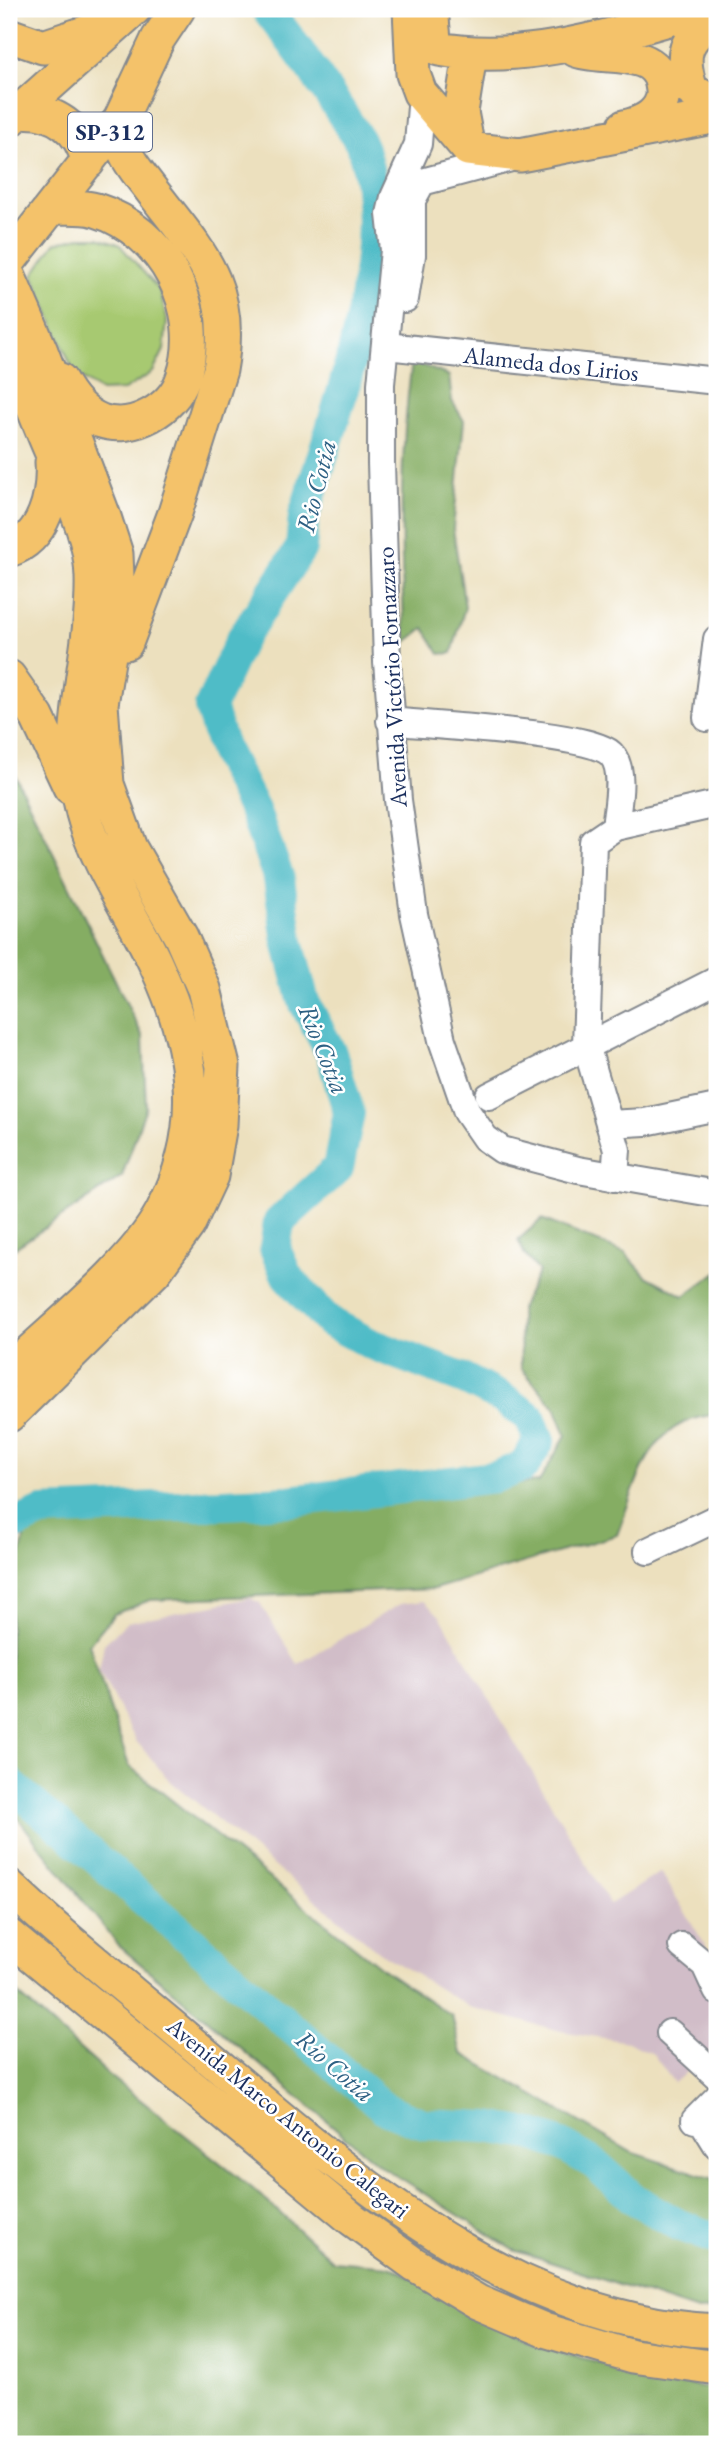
<svg xmlns="http://www.w3.org/2000/svg" width="726" height="2453" font-family="'EB Garamond',serif">
<rect width="100%" height="100%" fill="#fff"/>
<filter id="ink" filterUnits="userSpaceOnUse"><feTurbulence type="fractalNoise" baseFrequency=".0143" numOctaves="2"/><feDisplacementMap in="SourceGraphic" scale="14" xChannelSelector="R" yChannelSelector="G"/><feConvolveMatrix kernelMatrix="1 2 1 2 8 2 1 2 1" color-interpolation-filters="sRGB"/></filter>
<filter id="wash" filterUnits="userSpaceOnUse"><feTurbulence type="fractalNoise" baseFrequency=".00686" numOctaves="4" result="noise"/><feDisplacementMap in="SourceGraphic" scale="28" xChannelSelector="R" yChannelSelector="G"/><feGaussianBlur stdDeviation="1.57" result="paint"/><feColorMatrix in="noise" values="0 0 0 0 0 0 0 0 0 0 0 0 0 0 0 0 0 1.4 0 .05"/><feComposite in="paint" operator="in"/></filter>
<g filter="url(#wash)">
<rect width="100%" height="100%" fill="#ece0be"/>
<path fill="#d1bdc8" d="M250,1598l10,5 38,61 102,-60 24,-3 16,15 170,288 51,-32 56,93v80l-43,38 -21,-29 -25,-12 -67,-11 -92,-24 -90,-55 -210,-172 -33,-39 -37,-71 5,-26 23,-22z"/>
<path fill="#a7c971" stroke="#617c68" stroke-width="2" d="M80,237h19l20,7 41,47 7,29 -3,30 -11,22 -29,18 -23,1 -27,-18 -41,-98 22,-32z"/>
<path fill="#85ad63" stroke="#506e60" stroke-width="2" d="M412,361l37,15 3,25 12,20 -11,108 12,78 -13,46 -12,1 -16,-26 -19,15c-5,-95 -6,-187 7,-282z
M9,763l134,274 3,70 -24,69 -113,76z
M542,1219l83,34 21,23 38,20 33,-24v143c-69,3 -79,66 -100,120l-183,54 -284,11 -36,14 -25,30 40,122 255,204 68,46 9,37 170,99 86,28v130l-20,1 -183,-61 -135,-85 -261,-220 -109,-138 1,-217 18,-64 511,-44 27,-47 -11,-28 -34,-39 -1,-59 19,-38 -14,-16 -7,-15z
M9,1986l100,89 144,114 80,72 57,5 145,79 133,36 49,8v55h-708z"/>
<g fill="none" stroke-linecap="round" stroke-linejoin="round">
<path stroke="#4fbcc7" stroke-width="32" d="M9,1527l33,-15 248,-11 205,-24 29,-11 15,-25 -9,-24 -30,-20 -36,-18 -93,-35 -43,-23 -41,-45 -12,-27 4,-27 59,-54 11,-55 -18,-60 -27,-51 -16,-60 -9,-63 -25,-69 -30,-60 -14,-43 31,-67 60,-92 3,-32c31,-106 93,-259 59,-367 -4,-11 -13,-22 -19,-32 -24,-38 -50,-73 -77,-108
M9,1783l375,325 40,16 63,3 44,7 31,11 33,19 39,35 45,26 38,14"/>
</g>
</g>
<g filter="url(#ink)">
<g fill="none" stroke-linecap="round" stroke-linejoin="round">
<g stroke="#84888e" stroke-width="30">
<path id="minor" d="M422,94l-4,50 -24,53 -4,17 4,36 -13,134v79l6,199 11,138 16,114 28,126 25,72 18,26 17,12 76,20 139,24
M405,299l7,-44v-55l10,-18 93,-25
M386,346l331,35
M707,718l10,-79
M390,721c39,5 199,11 221,33 15,15 6,54 4,73
M489,1096l228,-116
M609,1124l36,-2 72,-15
M615,1177l2,-27 -31,-105 7,-203 22,-15 102,-23
M648,1551l69,-33
M682,1946l23,19 12,26
M670,2033l47,43
M699,2116l18,29
M695,2120l22,-22"/>
</g>
<g stroke="#84888e" stroke-width="37">
<path id="major" d="M410,9l3,65 7,19 48,56 52,6 197,-39
M431,9l3,30 5,10c87,16 180,-16 264,-40
M717,17c-33,22 -38,36 -26,73l26,15
M9,35l34,12 63,-21
M576,50c24,10 80,-4 86,34 1,5 2,10 0,16 -5,16 -22,24 -38,27
M18,112c35,-4 64,17 70,50
M120,120c-1,32 10,42 29,67 48,63 87,97 71,183l-45,143 -49,130
M9,121l125,-112
M468,149l-7,-37 9,-57
M54,207c14,1 29,-1 42,3 68,21 110,100 87,168 -10,31 -50,54 -82,43 -18,-7 -32,-24 -41,-41
M9,261l111,-141 38,-81 20,-30
M9,277l32,74 62,163 13,40 2,46 -17,104 6,80 23,64 51,89 23,52 19,77 -3,59 -9,51 -23,49 -33,46 -146,144
M9,348c15,35 28,71 43,105 16,40 39,80 40,124 2,79 -30,157 -9,236 14,54 51,103 74,154 38,82 49,161 5,245 -30,55 -107,115 -153,159
M9,550c36,-12 45,-55 43,-88
M9,677l28,40 33,70
M9,1886c58,56 123,106 185,159 151,127 314,277 523,286
M9,1936l343,283 62,45 64,38 66,28 89,26 84,12"/>
</g>
<use href="#minor" stroke="#fff" stroke-width="26"/>
<use href="#major" stroke="#f4c26a" stroke-width="33"/>
</g>
</g>
<g text-anchor="middle" stroke-width="5" stroke-linejoin="round" paint-order="stroke">
<rect fill="#fff" stroke="#5f6d8e" stroke-width="2" x="68" y="112.5" width="84" height="39" rx="5"/>
<g font-size="23" font-weight="bold" fill="#1b2f5e">
<text x="110" y="140">SP-312</text>
</g>
<g font-size="24" fill="#1b2f5e" stroke="#fff">
<text transform="translate(551 364) rotate(6)" y="8">Alameda dos Lirios</text>
<text transform="translate(392 677) rotate(-93)" y="8">Avenida Victório Fornazzaro</text>
<text transform="translate(288 2118) rotate(39)" y="8">Avenida Marco Antonio Calegari</text>
</g>
<g font-size="26" font-style="italic" fill="#2d6083" stroke="#fff">
<text transform="translate(316 486) rotate(-76)" y="9">Rio Cotia</text>
<text transform="translate(324 1049) rotate(68)" y="9">Rio Cotia</text>
<text transform="translate(335 2066) rotate(41)" y="9">Rio Cotia</text>
</g>
</g>
<rect width="726" height="2453" fill="none" stroke="#fff" stroke-width="35"/>
</svg>
